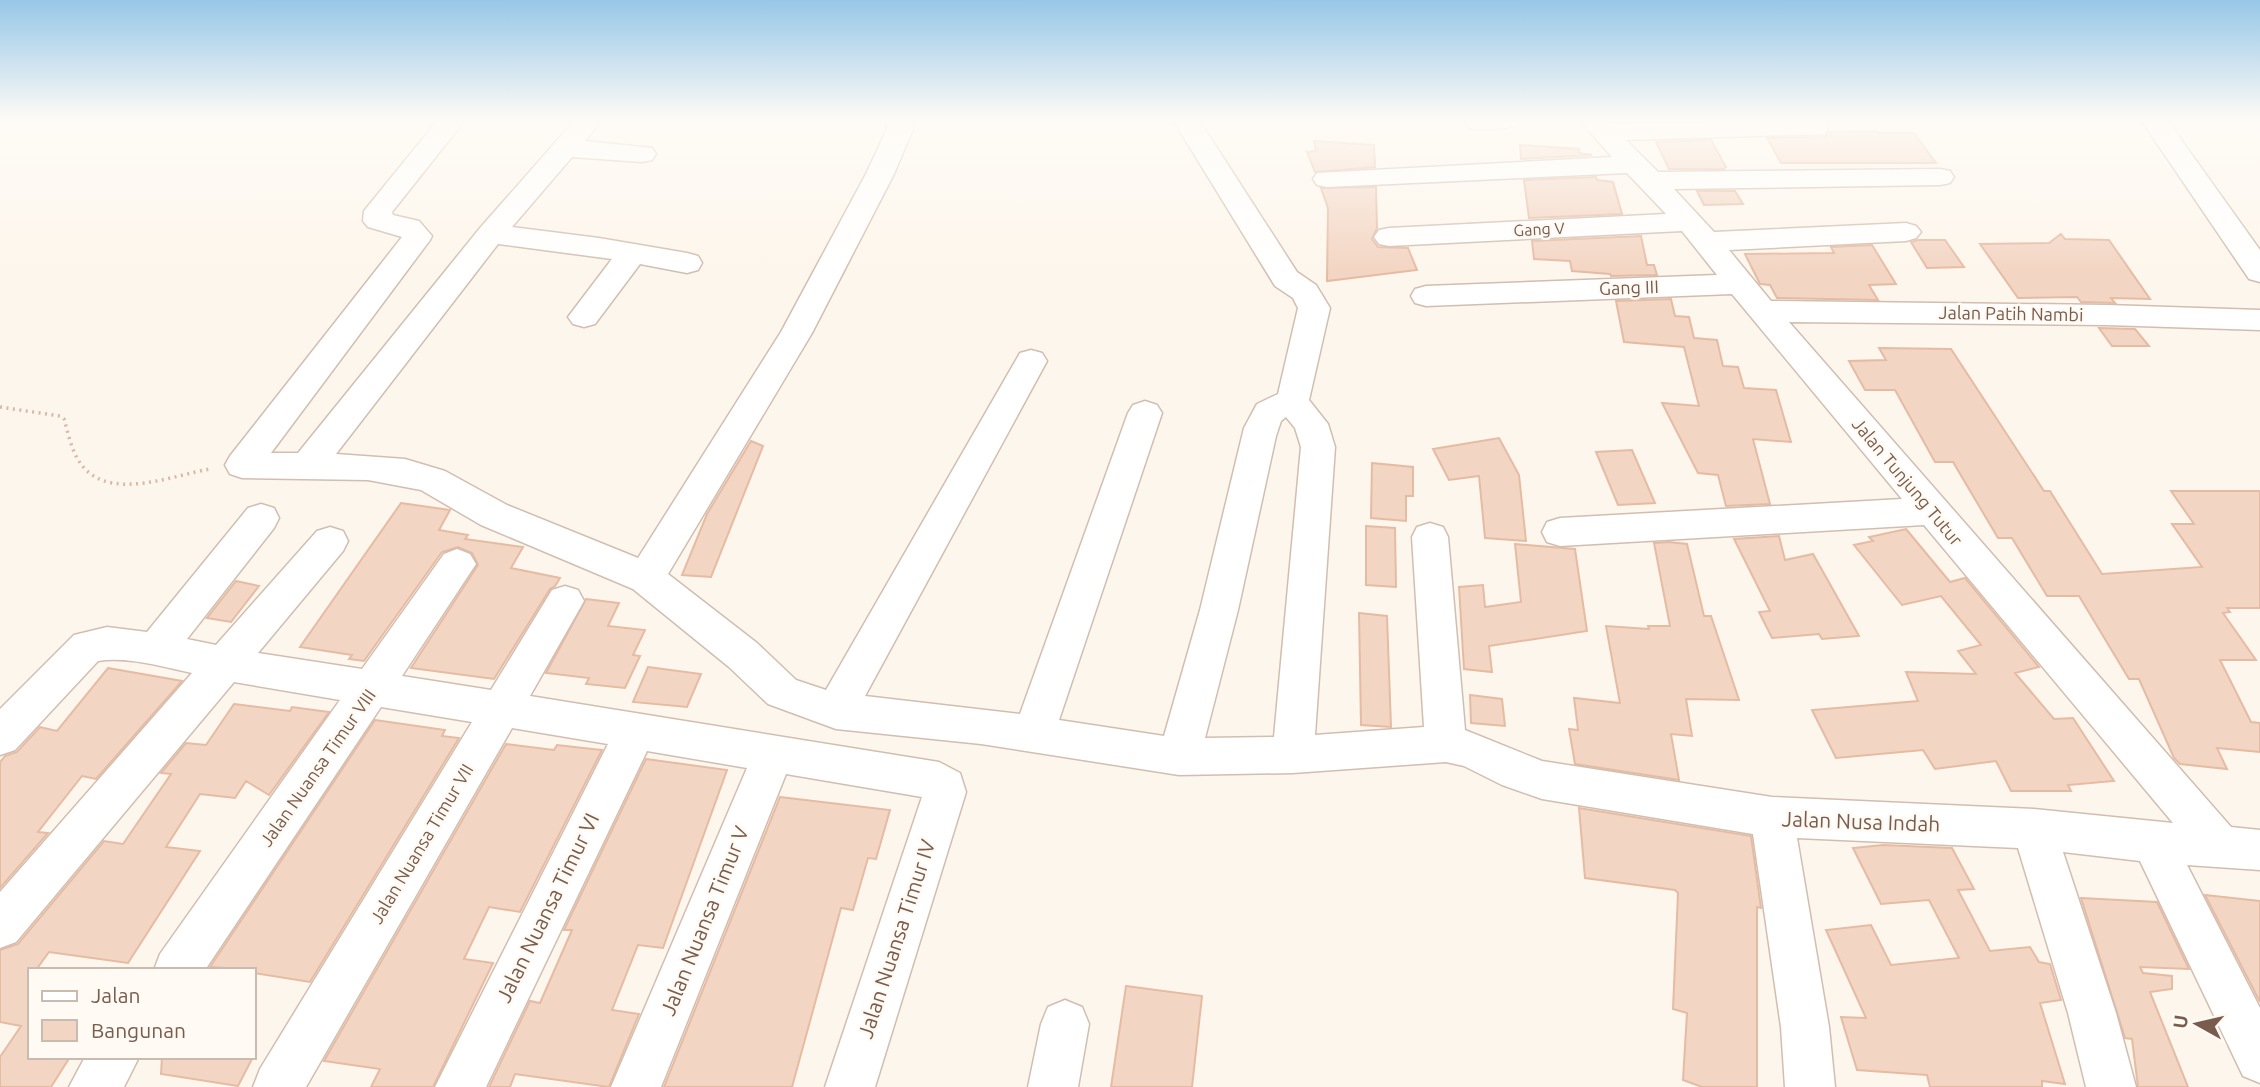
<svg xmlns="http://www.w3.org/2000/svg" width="2260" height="1087" font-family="Ubuntu,sans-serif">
<rect width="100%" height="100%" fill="#fdf6ec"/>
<path fill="#f3d5c3" stroke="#e6bba3" stroke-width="2" d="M1876,131l2,2h36l22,30h-155l-14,-25 58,-1 4,-5z
M1711,140l15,27 -2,2h-55l-13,-27z
M1314,141l60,4 1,22 -60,5 -8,-20 9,-1z
M1520,145l59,4v4l13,2 -71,4z
M1596,177l1,3 16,2 9,32 -93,4 -5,-38z
M1376,187l1,41 -5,11 6,8 30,1 9,22 -90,11 1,-73 -7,-20z
M1697,191h38l8,13 -39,1z
M2061,234l4,5 44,1 41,59 -39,-1 4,5 -34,-1 -4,-5 -59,1 -38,-54 69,-1z
M1641,236l6,29h7l3,10 -46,1 -1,-2 -38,-3 -2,-10 -36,-2 -2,-18z
M1918,240h27l19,27 -37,1 -16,-26z
M1872,245l24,39 -27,1 9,15 -101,-2 -7,-13 -10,-1 -15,-30 89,-1 -3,-6z
M1671,299l4,17 14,1 5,21 23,2 6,26 15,1 6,21 32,2 15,52 -38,-3 17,65 -44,2 -8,-31 -20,-2 -36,-70 37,3 -15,-59 -60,-5 -8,-41z
M2099,328l36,1 14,17h-37z
M1879,348l72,1 93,142h6l52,83 100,-7 -30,-43h22l-23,-33h89v117h-33l3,4 -7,1 33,47h-36l31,62 9,1v29l-43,-4 10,21 -47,-5 -6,-6 -35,-79h-10l-50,-83h-32l-35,-58h-14l-45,-76h-18l-40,-72h-30l-16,-29 37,-1z
M1499,438l20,37 7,66 -41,-3 -6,-62 -30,4 -16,-31z
M751,441l12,5 -52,131 -29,-2 25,-61z
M1632,450l23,53 -37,2 -22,-53z
M1372,463l41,4v29h-7v25l-35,-3z
M401,503l49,7 -11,20 29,5 -3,4 58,8 -12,21 49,10 -5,8 -5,3 -56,90 -83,-11 67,-103 -6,-12 -14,-6 -16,5 -78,109 -15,-2 3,-4 -52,-8z
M1366,526l29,2 1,59 -30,-2z
M1906,529l44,53 15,-4 74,89 -24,6 39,46 19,-1 41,63 -46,4 3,6h-60l-15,-30 -61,8 -12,-19 -87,8 -24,-48 106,-9 -12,-29 70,2 -18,-23 23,-6 -40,-49 -39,9 -48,-60 19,-4 -4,-4z
M1779,536l6,24 28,-6 46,82 -37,3 -3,-5 -47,4 -13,-26 11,-1 -36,-72z
M1669,542l18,2 17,72h7l28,84 -53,-1 6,37 -21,-2 8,46 -104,-16 -6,-35 9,1 -4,-32 46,5 -14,-77 43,3 -1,-3h22l-16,-83z
M1515,544l60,5 12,82 -98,15 3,26 -28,-3 -5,-82 24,-2 2,22 36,-5z
M236,581l23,5 -28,36 -24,-4z
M586,599l33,4 -11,23 37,4 -12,25 7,1 -15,32 -39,-4 3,-6 -43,-5z
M1359,613l28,3 4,111 -30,-2z
M648,667l53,7 -14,33 -54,-5z
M108,668l74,13 -86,98 -14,-3 -44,56 10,1 -48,55v-126l5,-6 12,-4 23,-25 17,4z
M1470,695l32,4 3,27 -34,-3z
M234,704l56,7 2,-4 37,5 -60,83 -23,-14 -11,17 -35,-4 -34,53 34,4 -72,112 -79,-11 -13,18h-6v87h40l-19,30h-51v-30l21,-31 -21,-4v-72l18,-6 86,-103 19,3 48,-70 -10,-1 25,-30 20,2z
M375,720l70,10 -3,6 17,2 -149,244 -56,-9v-3l-44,-3z
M506,744l48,6 3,-5 45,5 -82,162 -31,-5 -25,52 29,4 -60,124h-62l9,-18 -56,-8z
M646,759l81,11 -64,178 -25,-3 -26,65 27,4 -30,73 -94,-13 -5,13h-21l41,-86 10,2 32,-73h-8z
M780,797l110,13 -14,49 -8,-1 -15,52 -12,-2 -49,179h-128z
M1579,808l172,28 10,72 -4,-1v180h-55l-19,-7 4,-67 -14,-4 5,-116 -3,-3 -90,-12z
M1883,845l69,3 22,41 -16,1 32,61 40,-4 9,15 11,2 11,36 -21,3 25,81 -23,-3v6h-112l-3,-12 -70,-5 -16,-53 25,1 -40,-88 45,-5 20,40 68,-7 -30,-58 -48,4 -28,-56z
M2205,895l55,6v101z
M2081,898l76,4 32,67 -49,-2 3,6 29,3v13l-22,3 38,95h-50l-6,-48 -7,-1z
M1126,986l76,10 -10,91h-81z
M162,1057h91l-15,29 -77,-12z"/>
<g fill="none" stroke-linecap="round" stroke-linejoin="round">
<g stroke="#d1beb0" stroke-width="3">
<path id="minor" d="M438,120h27l-73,92 1,3 26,6 13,15 -2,4 -159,213h27l182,-225 95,-108h27l-17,21 67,7 4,6 -4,6 -10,2 -70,-5 -60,70 87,11 88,15 11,3 4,7 -4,7 -11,3 -47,-9 -45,60 -11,3 -11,-3 -5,-7 44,-58 -114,-15 -162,210 69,5 40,12 62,34 131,53 143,-226 85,-158 21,-45 -1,-9h26l1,9 -19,45 -82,159 -144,241 89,69 39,37 30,10 194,-337 11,-3 11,3 5,8 -182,335 155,18 108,-301 5,-8 12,-4 12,4 5,8 -103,307 105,16 36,-126 44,-182 13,-24 21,-10 20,-86 -5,-10 -18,-12 -102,-166h26l98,152 19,13 14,23 -21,92 19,24 7,23 -20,288 109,-8 -12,-190 5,-10 13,-4 13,4 5,10 17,193 77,31 230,36 262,12 139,14 -249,-298 -364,21 -13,-4 -5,-10 5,-10 13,-4 342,-19 -170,-205 -306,12 -11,-3 -4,-7 4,-7 11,-3 291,-11 -35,-44 -293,15 -10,-2 -5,-7 5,-7 10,-2 277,-14 -39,-41 -300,14 -10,-2 -4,-6 4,-6 295,-16 -33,-37h28l4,4 204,-4 10,2 3,6 -3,6 -199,6 32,32 282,-3 10,2 4,6 -4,6 -10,2 -266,4 40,43 192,-9 10,3 5,6 -5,6 -10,3 -177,9 42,51 336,4 153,5v20l-153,-5 -318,-3 442,505 29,3v40l-73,-5 73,143v75l-17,-7 -103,-215 -77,-9 53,161 20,74h-50l-18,-74 -50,-165 -221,-10 32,189 6,60h-50l-4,-60 -28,-193 -211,-35 -40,-14 -38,-19 -18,-4 -153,11 -114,2 -198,-31 -145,-15 -68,-25 -39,-37 -96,-78 -152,-64 -60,-35 -53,-10 -126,-2 -12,-4 -5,-9 5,-9 172,-219 -34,-10 -5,-6 1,-10zM1286,417l9,11 6,19 -27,290 -69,1 33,-128 38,-174 5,-15z
M1465,120h54l-4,6c-15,3 -32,5 -47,2l-4,-6z
M2141,120h26l93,130v32l-11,-3z
M261,504l13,4 5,10 -5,10 -87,111 29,6 101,-114 13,-4 13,4 5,10 -5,10 -85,102 104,16 82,-115 13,-5 13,5 6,10 -74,112 89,14 61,-100 13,-4 13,4 6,11 -54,95 409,66 21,11 6,19 -91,295h-50l97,-290 -136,-23 -125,313h-50l136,-319 -100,-17 -161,336h-51l173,-343 -96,-16 -206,359h-53l7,-18 212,-347 -91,-15 -176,263h-51l6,-16 180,-254 -106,-18 -218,260 -16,6v-56l192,-219c-29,-6 -64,-17 -94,-12l-83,89 -15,5v-46l74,-74 33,-8 40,5 101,-124z
M1065,1000l17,7 7,17 -11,63h-50l13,-63 7,-17z
M85,1057h54l-15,30h-55z"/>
</g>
<path stroke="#d9b8a5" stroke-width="3.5" stroke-dasharray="2 4.5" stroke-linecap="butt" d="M0,407l60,9 4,3c5,17 8,36 21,50 30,31 89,6 125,0"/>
<use href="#minor" fill="#fff" fill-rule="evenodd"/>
</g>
<linearGradient id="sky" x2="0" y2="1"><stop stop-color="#97c7e8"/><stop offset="0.44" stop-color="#fefbf6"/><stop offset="1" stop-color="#fefbf6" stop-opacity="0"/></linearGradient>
<rect width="2260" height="272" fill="url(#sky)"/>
<g text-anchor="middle" stroke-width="5" stroke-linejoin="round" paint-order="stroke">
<g font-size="16" fill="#7a5c4d" stroke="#fffaf3">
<text transform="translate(1539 229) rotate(-3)" y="6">Gang V</text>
</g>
<g font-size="18" fill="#7a5c4d" stroke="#fffaf3">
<text transform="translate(1629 288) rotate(-2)" y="6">Gang III</text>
<text transform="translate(2011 314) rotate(1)" y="6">Jalan Patih Nambi</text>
<text transform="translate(1907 482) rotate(50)" y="6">Jalan Tunjung Tutur</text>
<text transform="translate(318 768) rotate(-55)" y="6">Jalan Nuansa Timur VIII</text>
<text transform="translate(422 844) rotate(-59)" y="6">Jalan Nuansa Timur VII</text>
</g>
<g font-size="21" fill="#7a5c4d" stroke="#fffaf3">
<text transform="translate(1861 822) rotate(2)" y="7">Jalan Nusa Indah</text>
<text transform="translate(548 908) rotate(-64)" y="7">Jalan Nuansa Timur VI</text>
<text transform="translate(705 921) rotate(-68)" y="7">Jalan Nuansa Timur V</text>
<text transform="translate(897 939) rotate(-72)" y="7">Jalan Nuansa Timur IV</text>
</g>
</g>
<rect x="28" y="968" width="228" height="91" fill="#fffaf3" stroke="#cabbb1" stroke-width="2"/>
<rect x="42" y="991" width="35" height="10" fill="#ffffff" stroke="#cabbb1" stroke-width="2"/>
<text x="91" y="1003" font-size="21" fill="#7a5c4d">Jalan</text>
<rect x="42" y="1020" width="35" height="21" fill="#f3d5c3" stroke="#cabbb1" stroke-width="2"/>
<text x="91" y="1038" font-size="21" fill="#7a5c4d">Bangunan</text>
<g transform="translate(2197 1024) rotate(278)" stroke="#fffaf3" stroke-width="5" paint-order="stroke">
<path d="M0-5L12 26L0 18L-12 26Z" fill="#7a5c4d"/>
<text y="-10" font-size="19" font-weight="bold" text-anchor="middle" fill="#7a5c4d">U</text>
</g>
</svg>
